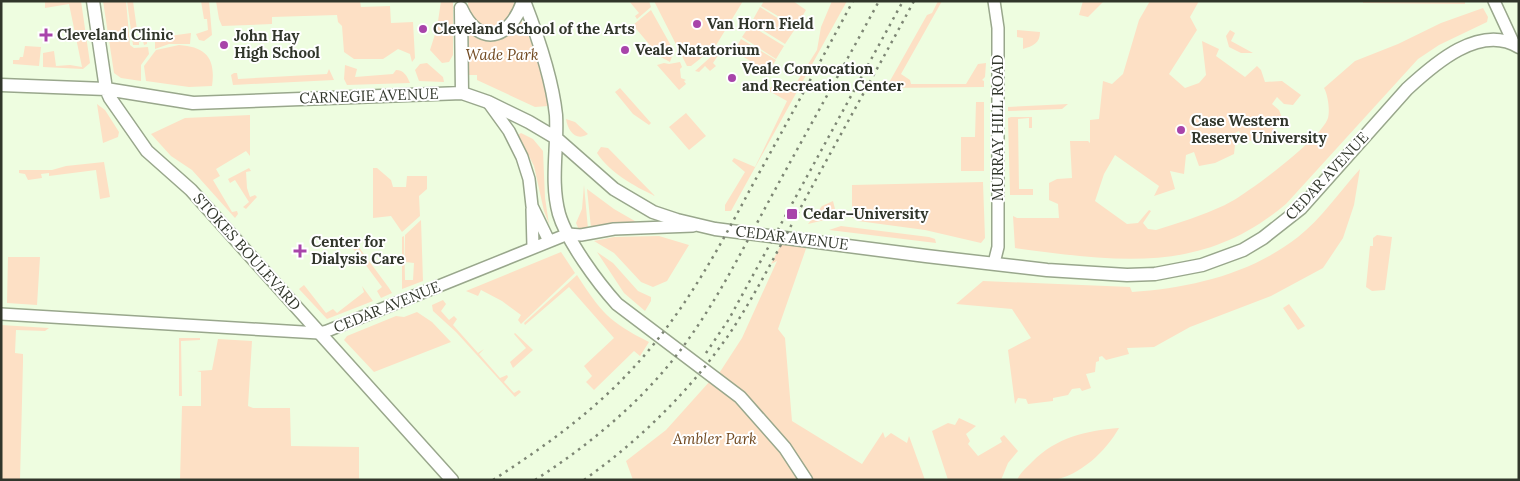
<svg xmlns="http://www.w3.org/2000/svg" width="1520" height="481" font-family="Lora,serif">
<rect width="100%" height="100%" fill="#eefde0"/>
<path fill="#fde0c5" d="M45,1h36l9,62 -7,6 -40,-2v-14l11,-2 2,15 14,-1 12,2 -13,-63 -24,4z
M103,1h23l4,44 4,3 14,-1 1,7 -8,11v16l-20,-3 -7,-5z
M127,1h6l4,29 -2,1 1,9 11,-1v5l-3,1 -1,-4 -4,1v3h-6z
M201,1h8l3,34 -8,6 -5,-1 -3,-6 12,-4 -1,-11h-3z
M216,1h144l1,6 29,-1 1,17 22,-1 2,36 -3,4 -2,-8 -12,-5 -15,10h-29l-10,-7 -2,-26 -4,-4 -1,-7 -65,2v7l-50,2 -3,-7z
M441,1h12v54l-4,7 -7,1 -12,-13 7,-22z
M468,1h45c12,29 37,74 35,105l-13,1 -58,-27v-5h-8z
M629,1h20l2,6 -14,12 -2,-3 4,-3z
M654,1h89l-28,46 -24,19h-4z
M764,1h29l13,9 -10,17 -35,-21z
M832,1h15l-116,210h-6v-6l20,-33 -13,-11 2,-3 21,9 32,-66 -18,-10 2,-4 17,-1 5,2 24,-38 4,-23z
M938,1h4l-41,73 9,6 1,4h55l12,-20 8,-1 -1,14 -3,3 2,1v6l-98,1 41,-73 5,-2z
M1083,1h21l-16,16 -9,-2z
M1150,1h49l-9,16 7,13 -28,44 16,14 14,-5 7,-8 -4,-34 17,8 -3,7 29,21 12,-11 4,4 4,12 17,-1 19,14 -8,10 -9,-1 -7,-7 -5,7 7,6 3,8 -9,10 8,7 -14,9 -5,-8 -8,5 -11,-1 -4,-9 -8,4 4,10 -1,9 -19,9 -16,3 -5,-14 -8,3 -2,19 -14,-3 5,18 -21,7 5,-10 -44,-31 -11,19 -9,27 32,23 11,-1 11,-13 2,1 -8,12 5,6 8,1c23,-7 47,-15 69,-25 20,-9 97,-67 103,-87 2,-8 0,-23 -4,-30l31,-27 43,-17 43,-21 42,-15 5,9 -1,5 -48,23 -21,14 -132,145c-85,72 -170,57 -271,44l-2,-32 4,2h42l-1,-14 -9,-4v-17l8,-4 15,-1 -2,-37h18l2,2v-23l9,-1 4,-38 9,3 11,-10 16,-54z
M1363,1h102v3l-102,-1z
M760,7l35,22 -10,15 -34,-21z
M651,10l23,41 -4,11 -11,-6 -26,-31z
M750,25l34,21 -8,13 -34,-22z
M1017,30l23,2c0,11 -7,14 -17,17v-11l-6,-1z
M1230,30l5,3 -4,8 22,12h-12l-12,-6 -3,-11z
M191,33l-1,11h-21l-14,5v-11z
M741,39l35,21 -8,12 -34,-21z
M179,45c27,2 37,13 33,41l-23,1 -43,-6 -2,-15 12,-16z
M25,46l16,1 -2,19 -26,-2v-4h6l1,-3h3z
M714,54h5l-6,9 3,3 -6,5 -5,-5 -6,6 -4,-1z
M680,62l2,5 -2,2 1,9 5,2 -2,1 2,3 -7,6 -22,-25 7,-2 5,1z
M427,63l16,14 1,5 -25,-1 -4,-11 5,-6z
M345,65l12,4 -2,8 38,-3 3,-4c8,0 11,6 14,13l-63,2 -3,-6z
M329,69l5,11 -101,5 -2,-10 3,-2h3l1,6 89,-5z
M620,88l31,35 -2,2 -16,-11 -18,-22z
M976,102h8v69h-23v-34h14z
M97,104l8,6 14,22 -1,5 -15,6z
M1068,104l-6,5 -54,2v-4z
M686,113l20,23 -17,14 -20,-23z
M250,115v41l-4,-5 -30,18 4,7 -7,4 19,32 5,-1 1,3 -3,4 -43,-48 -21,-14 -20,-22 34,-16z
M1011,117h21v11h-3v-10l-11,1 1,70h14v6h-23l-2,-77z
M566,119l9,3 13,12c-12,8 -20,-3 -22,-15z
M521,133l12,6 10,12 2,47 4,26 -5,-13 -10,-45 -16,-31z
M601,147l7,1 47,48c-21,-10 -45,-23 -58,-43z
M104,162l6,35 -10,2 -4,-29 -47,6v-3l-8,1 1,4 -14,2 -3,-6 -6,-1v-3h33l14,-4z
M249,168l2,3 -5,1 1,16 3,9 5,-2 2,2 -11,12 -3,-2 6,-5 -14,-22 -5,3 -2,-4z
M373,168h4l14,12 2,7h13l1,-11h20v13l-8,7 1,20 -18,16 -11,-16 -18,2z
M1360,169l-6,36 -11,33 -20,30 -52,28 -81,31 -36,20 -27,1 2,6 -23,6 -4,-4 -3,1v4l-3,1 -1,10 -9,2 5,14 -9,3 -2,-3 -8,1 -4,6 -15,3v3l-25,3 -2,-5 -8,-1 -3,6 -7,-54 23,-12 -19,-29 -56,-5 27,-23 147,6 2,5c58,-4 119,-18 166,-55 23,-18 42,-46 62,-68z
M983,182l2,56 -4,5 -56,-13 -67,-9v-3h-6v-33z
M584,185l4,44 -9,1 -3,-7 6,-14z
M587,189l27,20 26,15 -49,4z
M833,201l4,16 -29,7 14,-18z
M421,220l2,61 -21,8v-52l2,-1 1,44h8l1,-17 -9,-1v-27z
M841,226l88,11 6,2 1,4 -107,-13z
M1377,235l15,2 -7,53 -13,1 -6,-4 4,-41h3v-8z
M659,236l30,9 -22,36 -14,6 -12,-5 -27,-29 -20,-12 20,-4z
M785,237l24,3 -31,89 7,9 7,83 70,43 21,-32 2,6 6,-5 16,10 2,-7 16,44h-119l-90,-102 26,-40 35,-77 -6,3z
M352,238l37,50 3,5 -11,5 -4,-7 5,-4 -23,-31 3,-2 -4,-5 -3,2 -8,-9z
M561,252l14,21 -54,51 -3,-4 3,-5 -19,-14 -21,-11 -3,6 -12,-5z
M597,252l16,11 25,28 13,6v4l-6,10 -21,-18z
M8,257h32l-3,48 -30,-2z
M577,275c24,37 32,47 72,67l-9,14 -6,-5 -40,39 -8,-8 6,-6 -8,-10 30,-28 -45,-51 -44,38 -1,-2z
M304,285l22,28 7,-4 4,4 27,-21 -2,-6 11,15 -46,18 -28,-30z
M443,300l3,4 -5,7 8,9 5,-4 3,3 -4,6 25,28 6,-4 -5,5 21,24 7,-3 1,2 -4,5 10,11 5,-3 2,2 -6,5 -59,-65 -23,-21 -1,-6z
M1289,304l16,22 -7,4 -15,-22z
M417,312l15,10 19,20 -77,30 -30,-32 3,-4 49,-20 8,1z
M1,325l48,3 -4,3 -29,-1 -1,23 8,1v8l-3,118h-19z
M515,333l18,17 -20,18 -3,-6 16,-14 -12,-14z
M179,338h21v2l-19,1 1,55h-3z
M218,339l34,2 -4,65 5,2h37l1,38 68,1v33h-179l2,-74h19v-34l-4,-1 15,-1z
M710,381c36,27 65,62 89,99h-166l-7,-19 40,-31z
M959,418l17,8 -10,8 4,7 -2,3 10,12 24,-14 -2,-4 4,-3 14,16 -10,12 -7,17h-53l-16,-49 16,-8 7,2z
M1119,428c-13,23 -39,48 -66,52 -11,1 -24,0 -36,0 3,-7 10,-13 15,-18 25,-25 53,-31 87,-34z"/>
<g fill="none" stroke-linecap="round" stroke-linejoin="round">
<g stroke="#99a78c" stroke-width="14">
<path id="tertiary" d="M1494,1l20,43
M488,102l21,29 13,26 7,22 3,27 17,35
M532,209l1,38
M994,263l4,-16v-219l-4,-27
M1,314l318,19 8,-2 241,-97 13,1 33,-6 79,-3"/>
</g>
<g stroke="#99a78c" stroke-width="15">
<path id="secondary" d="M93,1l13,88 4,9 37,53 44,39 261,290
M524,1c14,36 28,76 32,114 2,33 -6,66 3,99 8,27 39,69 58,90l123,93 45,51 21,32
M461,8c18,40 49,32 62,-7
M461,10l1,83
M1,85l105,4 87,14 269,-10 26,9 41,20 27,16 58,51 39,23 24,8 38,9 211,27 121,14 80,5 28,-1 47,-9 41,-15 20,-12 38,-30 106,-119c27,-25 73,-66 112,-42"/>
</g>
<use href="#tertiary" stroke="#fff" stroke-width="11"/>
<use href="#secondary" stroke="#fff" stroke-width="12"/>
<path stroke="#7d8674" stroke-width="2.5" stroke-dasharray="2.5 5" stroke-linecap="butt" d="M706,353l23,-34 174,-318
M493,480c51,-33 100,-68 141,-113 50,-54 85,-119 119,-183 34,-61 67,-122 100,-183
M535,480c51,-33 99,-72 137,-119 37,-46 64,-99 92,-151 38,-70 77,-139 115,-209
M584,480c57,-41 106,-89 146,-147 29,-44 53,-93 78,-139 35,-64 71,-128 106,-193"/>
</g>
<g fill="#a844aa" stroke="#fff" stroke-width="2">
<circle cx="697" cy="24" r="5"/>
<circle cx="423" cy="29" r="5"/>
<path d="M43.5 27.5h5v5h5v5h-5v5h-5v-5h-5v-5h5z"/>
<circle cx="224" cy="45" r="5"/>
<circle cx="625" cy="50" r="5"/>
<circle cx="732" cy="78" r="5"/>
<circle cx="1181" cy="130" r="5"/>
<rect x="786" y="208" width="12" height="12" rx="2.5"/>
<path d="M297.5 243.5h5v5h5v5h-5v5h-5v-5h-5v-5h5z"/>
</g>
<g text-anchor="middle" stroke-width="4" stroke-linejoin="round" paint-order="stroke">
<g font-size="15" font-weight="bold" fill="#31362b" stroke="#fff" text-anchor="start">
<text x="707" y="29">Van Horn Field</text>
<text x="433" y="34">Cleveland School of the Arts</text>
<text x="57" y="40">Cleveland Clinic</text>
<text x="234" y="41">John Hay<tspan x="234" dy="17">High School</tspan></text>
<text x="635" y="55">Veale Natatorium</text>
<text x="742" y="74">Veale Convocation<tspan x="742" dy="17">and Recreation Center</tspan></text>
<text x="1191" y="126">Case Western<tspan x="1191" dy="17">Reserve University</tspan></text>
<text x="803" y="219">Cedar–University</text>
<text x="311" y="247">Center for<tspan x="311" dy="17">Dialysis Care</tspan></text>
</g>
<g font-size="15" font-style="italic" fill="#714920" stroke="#fff">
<text x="502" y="60">Wade Park</text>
<text x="715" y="444">Ambler Park</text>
</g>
<g font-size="15" fill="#31362b" stroke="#fff">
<text transform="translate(369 96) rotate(-2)" y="5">CARNEGIE AVENUE</text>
<text transform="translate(998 128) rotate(-90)" y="5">MURRAY HILL ROAD</text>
<text transform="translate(1327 176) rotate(-47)" y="5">CEDAR AVENUE</text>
<text transform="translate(792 238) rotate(7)" y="5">CEDAR AVENUE</text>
<text transform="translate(247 252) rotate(48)" y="5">STOKES BOULEVARD</text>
<text transform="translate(387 307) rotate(-22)" y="5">CEDAR AVENUE</text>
</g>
</g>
<rect width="1520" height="481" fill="none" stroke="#31362b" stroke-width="5"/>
</svg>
